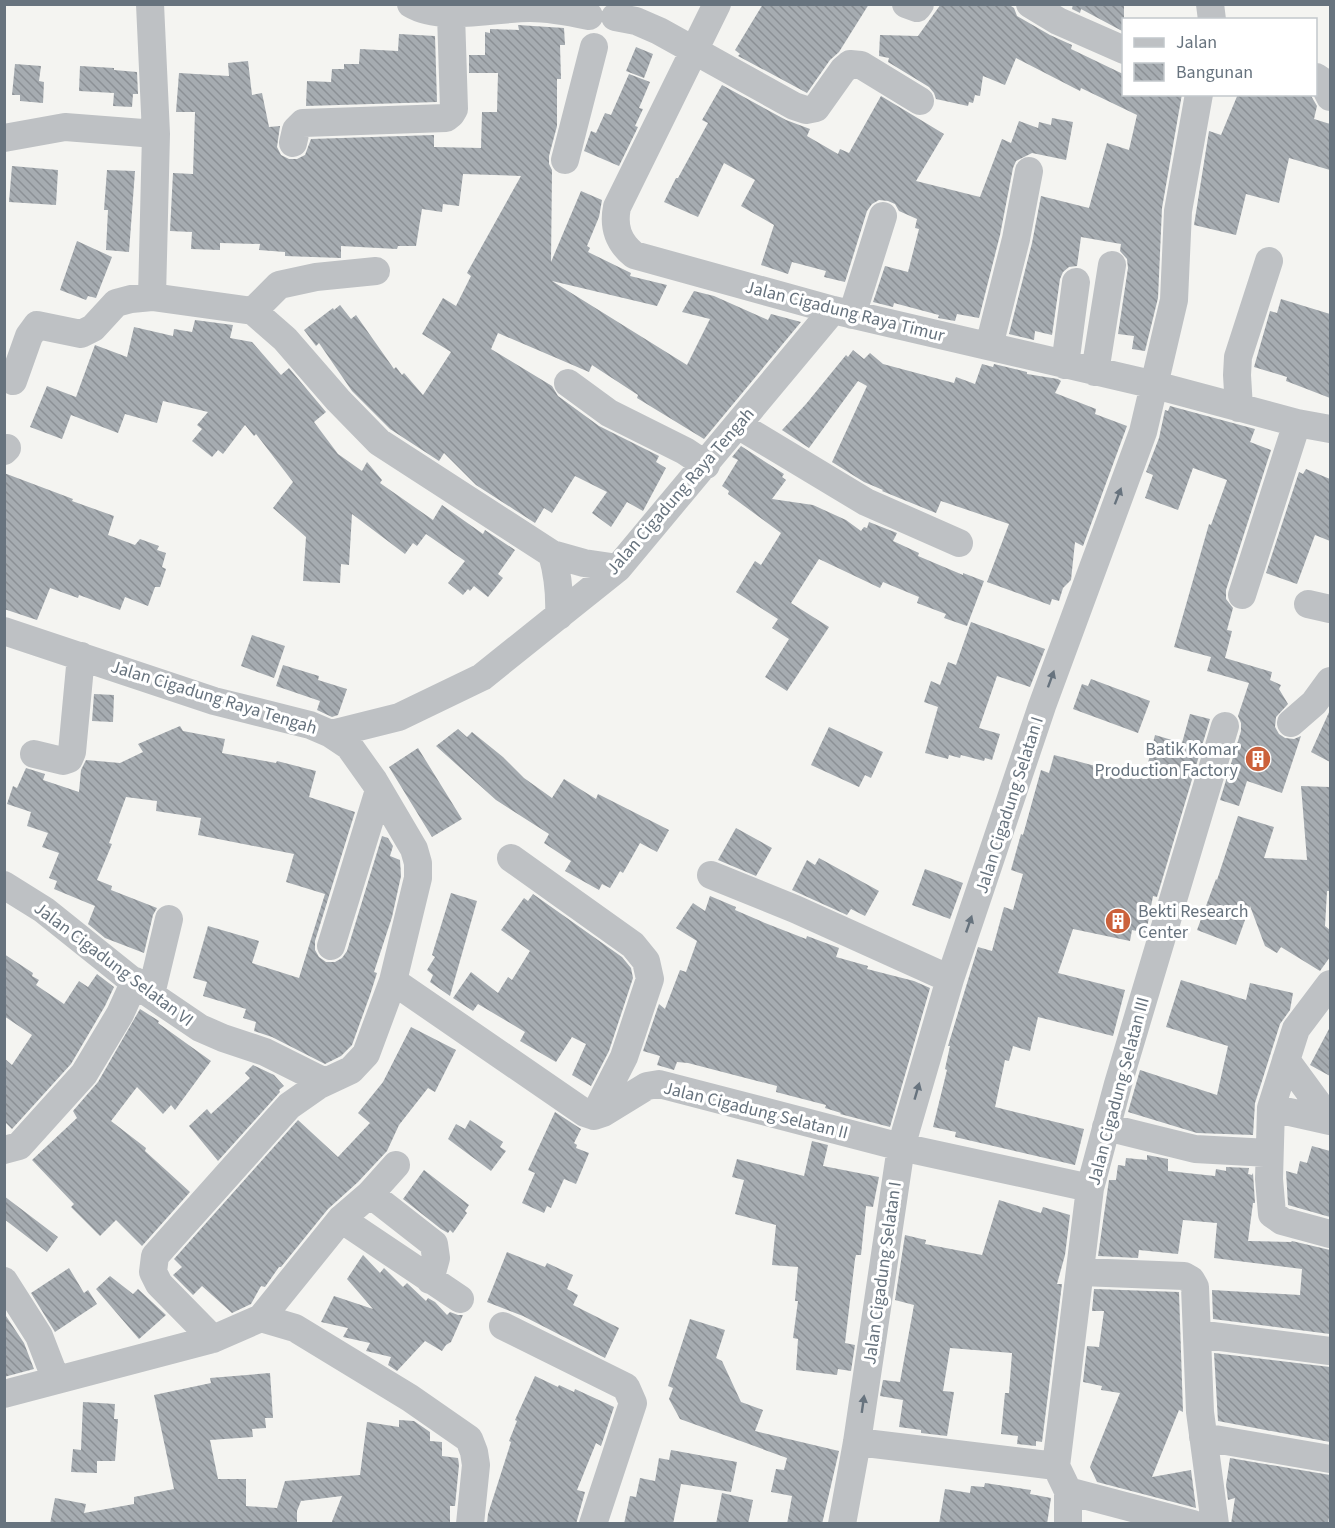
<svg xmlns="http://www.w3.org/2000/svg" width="1335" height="1528" font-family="'Source Sans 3',sans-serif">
<defs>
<pattern id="building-back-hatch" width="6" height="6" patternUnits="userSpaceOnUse" patternTransform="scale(1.5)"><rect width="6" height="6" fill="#a6acb1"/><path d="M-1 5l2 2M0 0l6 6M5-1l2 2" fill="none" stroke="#8b9095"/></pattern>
</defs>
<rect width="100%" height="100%" fill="#f4f4f1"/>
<path fill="url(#building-back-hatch)" d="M763,4h106l-30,48 -9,8 -23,33 -69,-37 2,-2 -5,-4z
M941,4h67l6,4 3,8 33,19 22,10 -1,4 52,25 -1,20h60l-20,114 -4,90 -13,53 -13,-2 2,-13 -16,-2 10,-66 -1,-9 -7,-8 1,-7 -40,-7 -4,29 -8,1 -6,5 -3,7 -8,56 -17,-4 -1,9 -25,-6 23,-91 9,-47 48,12 18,-65 22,7 8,-35 -56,-27 -1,3 -64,-33 -11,27 -22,-9 -3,20 -5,-1 -2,8 -4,-1 -1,4 -32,-7 -2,-6 -5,-6 -41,-25 1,-4 -10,-2 1,-21 38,1z
M1073,4h51v28l-43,-23 -1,4 -8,-4z
M518,25l46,3 1,17h-5l1,34h-4v47l-8,30v8l3,6 -1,92 30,-71 21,9 -3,17 -12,29 3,2 -2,4 43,21 -1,3 37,9 -10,21 -105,-25 135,84 23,-46 -28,-7 12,-21 20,5 54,24 3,-6 30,8 -97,117 -67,-41 1,-3 -46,-30 -3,7 -91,-39 -7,16 61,37 6,10 41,30 60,30 -3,6 10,6 -23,43 -16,-9 -16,25 -19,-14 15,-21 -32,-16 -23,37 -8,-5 -9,15 -59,-38 -32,-32 -5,8 -49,-32 -38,-38 -33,-48 -3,3 -12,-16 29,-22 1,2 6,-5 11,14 5,-4 38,54 2,-2 6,8 2,-2 19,22 28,-43 -29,-18 21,-36 13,8 15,-30 -4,-3 54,-97 -58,-2 -4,32 -16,-2 -1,8 -20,-3 -6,37h-18l-1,3 -56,-3v12l-56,-2v-4l-26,-2 1,-6 -40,-1v7l-29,-1 1,-17 -22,-1 3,-58 20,1 2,-62h-19l3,-39 50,3 -1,-13 20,-2 4,34 10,-2 7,34 11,-1 -3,21 4,8 8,4h8l8,-4 6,-16 123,-4v12l47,1 1,-36h15l1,-39h-29v-18h16v-23l5,1v-4l29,1z
M399,34l36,2 2,66 -131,4 1,-25 24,1 1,-13h12v-5h15l1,-15 38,2z
M636,47l17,7 -9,24 -18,-7z
M15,64l26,2 -2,15 5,1 -1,21 -23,-2v-6h-8z
M80,66l34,2v2l23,2 1,22h-5l-1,13 -19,-1 1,-13 -35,-2z
M629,74l21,8 -11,26 4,1 -8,17 3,1 -19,39 -35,-15 7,-20 5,2 9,-20 6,2z
M722,85l64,35 24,9 -3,7 31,18 2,-5 9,4 32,-57 63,38 -28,47 64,16 22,-58 9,4 8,-22 19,7 1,-6 12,3 1,-7 21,4 -7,38 -34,-7 -16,8 -3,7 -13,67 -21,83 -22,-4 -2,7 -17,-3 1,-3 -45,-12 -1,4 -20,-5 12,-36 23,6 11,-43 -4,-1 2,-9 -18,-8 -4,-7 -7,-3 -9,-1 -7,4 -5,7 -22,71 -21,-5 2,-6 -34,-9 -4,12 -27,-9 13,-40 -33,-19 14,-26 -31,-17 -26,54 -34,-15 12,-24h2l30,-55 -6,-3z
M1238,94h72l7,12 -3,13 16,5v46l-41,-12 -10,45 -33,-9 -10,41 -42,-10 15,-94 12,4z
M12,166l46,4 -2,35 -47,-3z
M107,170l28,1 -6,81 -23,-2 2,-40h-4z
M77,241l35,16 -16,41 -8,-2 -2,4 -26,-10z
M1281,299l49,15v84l-44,-17 1,-4 -33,-10 16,-56 7,2z
M195,320l38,5 -3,13 22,4 29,33 8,-7 37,44 -12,10 24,32 24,17 5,-9 15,18 -2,3 53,37 9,-15 41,29 2,-4 30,20 -17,24 5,4 -15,19 -14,-11 -4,5 -2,-2 -5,6 -15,-12 17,-22 -39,-27 -9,12 -4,-3 -8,11 -53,-40 -3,51 -8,-1 -1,19 -37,-2 3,-44 -33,-29 20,-26 -37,-48 -2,2 -9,-11 -22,29 -5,-4 -6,7 -20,-16 10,-12 -5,-4 11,-13 -45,-11 -6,22 -32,-9 -7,19 -47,-18 -9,24 -32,-12 17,-41 29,11 19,-52 32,12 7,-30 39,9 1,-7 18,3z
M853,350l11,9 6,-6 13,11 71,19 2,-6 19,7 7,-20 11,3 1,-3 33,8v2l31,5 3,2 -6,12 41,16 -1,5 32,12 -44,120 -8,-4 -4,38 -8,8 -4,13 -7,-2 -2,6 -63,-23 22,-58 -68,-23 -5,12 -54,-22 1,-1 -19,-8 -32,-20 35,-76 -9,-5 -49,67 -27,-18 24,-26 40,-49 2,2z
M1170,406l85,23 -5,13 21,8 -45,140v9l7,9 -6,22 5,1 -7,27 47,14 -2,8 11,5 -2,4 9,15 -12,13 -1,10 4,7 6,4 9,1 7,-3 -19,57 -35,-12 -8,25 -19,-6 21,-69v-8l-3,-7 11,-33 -42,-12 4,-14 -37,-10 35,-123 2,1 16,-45 -34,-12 -15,42 -33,-12 8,-23 -7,-3 13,-34 6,-28 3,1z
M741,446l43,28 -2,3 4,3 -14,19 41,6 33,15 15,11 3,-4 3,1 2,-6 28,11 -4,8 26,12 -1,3 45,19v-2l21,8 -17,45 -23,-8 2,-4 -29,-11 2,-6 -36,-15 -3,6 -61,-29 -28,44 38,24 -42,64 -22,-14 24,-38 -17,-11 6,-9 -42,-27 19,-31 6,4 20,-32 -53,-39 1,-3 -7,-5 16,-26 -6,-3z
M1306,469l24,10v62l-15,-6 -18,49 -31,-11 33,-101 4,2z
M4,473l69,26 -1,2 42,15 -6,19 27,10 5,-6 19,7 -2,4 9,3 -4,14 4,2 -6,18h-5l-7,19 -23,-9 -5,13 -41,-15 -1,3 -28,-10 -13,32 -33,-11z
M971,622l74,27 -15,38 -33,-11 -18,52 21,6 -8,26 -7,-2 -1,3 -23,-6 -1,3 -11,-3 -1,4 -23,-6 13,-46 -14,-5 7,-21 9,4 8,-23 8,3z
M252,635l33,11 -11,32 -33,-12z
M283,665l36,11 -1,4 29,9 -9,26 -6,2 -15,-7 3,-9 -44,-15z
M1091,679l59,22 -12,32 -65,-24 9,-25 6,2z
M94,694l20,1 -1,27 -21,-1z
M1330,710v52l-19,-10z
M1190,714l20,5 -53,178 -4,-1 -7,37 -14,-3 -2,11 -57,-12 -15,44 67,17 -12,46 -75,-19 -8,34 -17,-5 -4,15 -4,-1 -10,47 89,22 -9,36 -120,-28 1,-5 -23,-5 14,-57 -2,-1 5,-23h-2l30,-99 14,4 12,-44 9,3 10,-36 -12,-4 10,-36 2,1 18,-65 8,3 5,-18 90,24 11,-44 27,8z
M180,726l3,5 42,8 -3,14 54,10 1,-2 39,10 -7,26 46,15 -40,129v9l4,7 7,5h9l7,-4 5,-7 35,-115 6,2 5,8 -3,10 10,4 1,16 -9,41 -18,55 3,1 -7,22 -18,50 -11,11 -16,8 -53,-27 -18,-6 2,-9 -13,-4 3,-9 -43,-13 4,-14 -14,-4 15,-52 51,15 -7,22 47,15 26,-84 -39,-12 8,-28 -96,-19 3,-17 -45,-7 1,-10 -31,-4 -17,46 3,1 -15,36 15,6 -1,4 46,18 -4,7 -9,38 -39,-15 -17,-14 7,-18 -41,-17 3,-8 -8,-3 10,-25 -17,-6 6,-14 -21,-7 4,-14 -24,-8 6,-18 4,2 9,-20 19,6 -2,6 36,12 2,-22 5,-10 34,3 23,-11 -5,-8z
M829,727l54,25 -12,26 -6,-3 -6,12 -48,-22z
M458,729l9,8 5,-5 31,25 21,21 28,20 12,-19 32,20 2,-5 71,36 -12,22 -17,-9 -17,30 -3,-2 -10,17 -8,-4 -3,6 -34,-19 6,-10 -27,-18 5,-9 -53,-34 -60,-54z
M418,748l44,71 -30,18 -43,-70z
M1301,786l29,1v104h-3l-2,35 5,4v27l-10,14 -39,-24 -4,6 -12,-7 -15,-40 -14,39 -39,-15 19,-51 1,1 21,-64 36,11 -10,31 43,2z
M736,828l36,20 -16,28 -38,-16z
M819,858l60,33 -14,25 -14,-7 -4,6 -55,-25 15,-30 8,5z
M925,869l38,14 -13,36 -38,-14z
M451,893l26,8 -27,95 -20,-14 3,-7 -6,-5 8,-13 -3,-2z
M533,894l89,63 9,11 2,10 -24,73 -18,35 -19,-11 14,-31 -14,-7 -16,25 -36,-21 5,-9 -47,-28 -5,7 -20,-13 18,-26 27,21 10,-16 4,3 18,-29 -29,-21 23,-32 4,3z
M710,896l26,11 -1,3 30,13 41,16 1,-3 32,12 -3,9 32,9 -1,3 47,12 16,7 -40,139 -50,-13 1,-1 -16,-5 1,-3 -50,-13 1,-6 -89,-23 -11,-1 -3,8 -17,-5 3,-9 -17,-5 16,-47 6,5 15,-39 6,2 11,-31 -21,-13 17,-25 12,8z
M4,954l29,19 -1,3 7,4 -3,5 28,19 15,-23 9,6 9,-13 17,13 -9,19 -34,58 -59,65 -8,-8v-63l8,7 20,-30 -28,-19z
M1181,980l65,20 4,-17 43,10 -3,17 -10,14 -25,79 -2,32 -56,-2 -69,-21 12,-42 77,25 11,-49 -62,-19z
M140,1009l19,12 -1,2 53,38 -36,49 -4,-5 -8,9 -26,-27 -26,34 35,27 -1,3 45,41 -48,54 -26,-26 -16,16 -29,-29 3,-3 -42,-44 45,-42 -4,-7 25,-29z
M411,1027l45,23 -21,42 -7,-4 -29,37 -12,26 -29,31 -30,27 -47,58h-2l-14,20 -4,-1 -10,18 -19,9 -30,-27 -9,9 -20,-20 9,-8 -8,-8 124,-139 40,37 32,-34 -12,-10 25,-31z
M1330,1027v49l-20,-11z
M253,1065l21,10 10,11 -5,4 1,2 -62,69 -29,-35 18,-17 4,5 39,-36 -5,-5z
M555,1112l26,17 -7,14 3,2 -1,3 13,5 -13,31 -12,-5 -13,29 -4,-2 -3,7 -22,-10 13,-30 -7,-3z
M470,1120l33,22 -3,5 6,4 -15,20 -43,-32 8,-15 9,5z
M812,1141l16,4 -5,21 56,11 -6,30 -7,-1 -5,49h-5l-1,4 -10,84 10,2 -4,26 -13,-2 -1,6 -41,-5 2,-31 -5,-1 5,-37h-3l3,-34 -26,-2 4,-40 -41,-11 9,-34 -12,-3 5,-18 67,17z
M1312,1146l18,5v66l-42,-12 -2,-34 11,3 3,-13 7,2z
M1147,1155l21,4v12l47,5 1,-7 10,2v-4l23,1 -1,6 4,1 1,-2 2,30h-2l-5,38 43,1 1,-1 38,9v84l-117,-15 -1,-29 88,5 2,-26 -88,-11 3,-35 -34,-3 -5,34 -39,-4 -1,8 -40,-2 11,-76h7l2,-15 7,1 1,-8 21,2z
M424,1170l45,35 -4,6 2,2 -14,20 -3,-3 -2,3 -7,-4 -38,-30z
M4,1196l54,41 -11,15 -43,-33z
M999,1200l42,13 2,-6 27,8 -5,40 -8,29h5l-20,158 -6,-1v5l-19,-2 1,-8 -17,-2 4,-41h4l3,-40 -62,-5 -7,43 11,1 -7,44 -26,-3v-3l-22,-3 4,-27 -23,-4 3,-16 17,2 14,-77 -19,-5 10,-65 21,5 -1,4 57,11z
M507,1252l38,15 2,-4 26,12 -6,14 11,6 -5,10 46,23 -14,30 -82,-42 -36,-14z
M363,1255l17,18 4,-5 19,19 4,-4 19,18 2,-3 7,4 12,13 3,-3 8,3h5l-12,27 -5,3 -4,6 -17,-10 -28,30 -9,-6 3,-8 -25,-6 4,-8 -27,-6 5,-9 -27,-6 13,-26 39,13 -26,-30z
M69,1268l15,25 4,-3 9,14 -42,28 -24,-39z
M110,1276l23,18 5,-5 28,26 -27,24 -43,-50z
M1094,1289l85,3 4,120 -4,-2 -27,67 39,-7 5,38 -99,-26 -7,-15 30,-74 -19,-3 1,-4 -19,-4 4,-36 12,1 5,-36h-12z
M4,1313l20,30 10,26 -30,8z
M690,1319l35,11 -9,28 6,3 19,41 22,8 -8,21 84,20 -17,73h-35l5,-28 -21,-4 5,-23 8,1 3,-12 -107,-39 -11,-20 4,-11 -5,-2z
M1214,1353l116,14v75l-112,-21z
M270,1373l3,45h-8l1,10 -14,1 1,8 -43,3 8,39h28v27l31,2 8,-27 75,-6 7,-53 32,5v-7l15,1 16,11v9l12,1v14l16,2 1,7 -4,41h-5v18h-119l11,-28 -41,5 -4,10v13h-247l5,-26 31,6 -2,9 50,-9v-7l40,-8 -20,-94 57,-12 -1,-5z
M535,1376l23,11 1,-2 15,7 1,-3 39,18 -13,39 -5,-3 -19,47 8,2 -9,32h-89l1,-10 23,-72 -2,-1 8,-20 -2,-1z
M83,1402l32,2 -1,15h4l-3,42h-18v12l-26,-1 2,-23 8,1z
M671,1450l66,12 -6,30 -50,-8 -8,40h-49l6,-28 6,1 4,-19 15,3 4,-23 10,2z
M1230,1458l100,17v36l-2,13h-97l4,-26 -7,2 -2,-15z
M985,1483l46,7 -1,4 21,4 -4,26h-108l6,-35 25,4 1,-7 13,1z
M722,1493l31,7 -5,24h-32z"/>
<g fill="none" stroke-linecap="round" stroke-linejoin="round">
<path stroke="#bec1c4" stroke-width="28" d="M411,4c30,18 85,4 119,4 20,0 40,4 59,8
M717,4l-100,203c-4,20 1,35 17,48l199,55 322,75 142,38 33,6
M906,4l11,4 3,-4
M1030,4l28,17 66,29
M1210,4l2,16
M615,17l21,4 23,10 135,75 12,4 10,-2 27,-38 7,-6 11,1 59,36
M1316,77l6,4 8,16
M4,138l61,-11 91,7
M293,143l3,-13 7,-7 143,-5 5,-4 3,-5 -3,-95
M565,160l29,-113
M152,297l101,14 32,28 53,61 41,42 173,112 32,9 34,5
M253,311l26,-26 37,-8 60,-6
M852,315l31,-99
M989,346l27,-107 13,-68
M1065,365l11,-83
M1095,372l17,-107
M13,381l16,-45 8,-11 44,9 12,-6 23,-25 15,-4 21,-2 4,-163 -6,-130
M568,383l41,30 76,38 21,14
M1239,408l-2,-33 1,-18 31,-96
M738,425l128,77 93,41
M4,451l3,-3
M552,554c6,21 8,40 7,62
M1242,595l55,-172
M1308,604l22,5
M4,631l210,70 96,24 21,9 68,-17 83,-40 136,-109 215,-258
M1291,723l23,-20 16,-22
M34,754l29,7 6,-2 3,-7 9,-96
M511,858l122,87 13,16 4,18 -26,78 -30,59
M711,875l84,34 155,70
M4,885l40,25 100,80 56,38 23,10 42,14 60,30
M331,946l48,-156
M393,981l192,132 9,3 9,-3 44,-27 12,-2 242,63 189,41
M1330,984l-34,45 -25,79 -2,71 3,35 10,7 48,13
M151,994l18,-75
M1286,1060l44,60
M1271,1108l59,13
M1106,1127l89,22 74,4
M4,1150l15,-4 65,-72 36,-60 15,-33
M370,1194l64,50 2,14 -6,22
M341,1219l119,80
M1081,1272l103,4 7,4 4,7 5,125 15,112
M4,1281l35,55 17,44
M261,1318l80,-99 29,-25 26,-29
M503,1326l123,61 7,16 -40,121
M1197,1334l133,17
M213,1339l-54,-55 -6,-12 2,-16 134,-150 30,-21 32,-15 15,-16 27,-73 25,-103v-15l-4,-14 -40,-68 -25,-35 -18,-12
M4,1394l209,-55 48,-21 34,10 115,70 59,41 5,13 2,13 -6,59
M1203,1437l127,22
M857,1442l199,24
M1068,1491l125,33
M842,1524l15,-82 44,-295 49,-168 92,-273 101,-274 31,-132 4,-89 21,-117
M1068,1524v-33l-12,-25 34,-278 28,-104 107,-358"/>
</g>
<defs><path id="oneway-solid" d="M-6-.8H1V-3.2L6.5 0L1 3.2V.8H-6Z" transform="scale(1.5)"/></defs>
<g fill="#67737e">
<use href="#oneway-solid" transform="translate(1118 496) rotate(-69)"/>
<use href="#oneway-solid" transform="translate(1051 679) rotate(-70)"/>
<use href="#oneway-solid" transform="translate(969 924) rotate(-71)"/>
<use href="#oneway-solid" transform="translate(917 1091) rotate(-74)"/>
<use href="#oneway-solid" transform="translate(863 1404) rotate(-82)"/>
</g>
<defs>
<g id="building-disc" transform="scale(1.35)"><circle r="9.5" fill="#cb613b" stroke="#fff"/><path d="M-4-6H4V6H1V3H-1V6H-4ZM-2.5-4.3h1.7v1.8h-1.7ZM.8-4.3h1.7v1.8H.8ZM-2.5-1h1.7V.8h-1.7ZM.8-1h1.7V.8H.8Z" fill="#fff"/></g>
</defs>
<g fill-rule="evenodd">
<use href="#building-disc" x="1258" y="759"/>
<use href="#building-disc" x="1118" y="921"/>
</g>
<g text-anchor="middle" stroke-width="6" stroke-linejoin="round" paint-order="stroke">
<g font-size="18" fill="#67737e" stroke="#fff">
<text transform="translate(845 311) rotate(14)" y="6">Jalan Cigadung Raya Timur</text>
<text transform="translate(680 491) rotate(-49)" y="6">Jalan Cigadung Raya Tengah</text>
<text transform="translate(214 697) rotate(17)" y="6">Jalan Cigadung Raya Tengah</text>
<text transform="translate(1009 805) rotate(-72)" y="6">Jalan Cigadung Selatan I</text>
<text transform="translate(114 964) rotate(37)" y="6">Jalan Cigadung Selatan VI</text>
<text transform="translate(1118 1091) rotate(-75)" y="6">Jalan Cigadung Selatan III</text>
<text transform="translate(756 1110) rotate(14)" y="6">Jalan Cigadung Selatan II</text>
<text transform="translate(882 1273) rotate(-82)" y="6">Jalan Cigadung Selatan I</text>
</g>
<g font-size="18" fill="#67737e" stroke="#fff" text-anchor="end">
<text x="1238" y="755">Batik Komar<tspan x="1238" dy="21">Production Factory</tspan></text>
<text x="1138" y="917" text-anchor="start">Bekti Research<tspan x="1138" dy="21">Center</tspan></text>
</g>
</g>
<rect width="1335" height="1528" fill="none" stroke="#67737e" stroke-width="12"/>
<rect x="1122" y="18" width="195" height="78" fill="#ffffff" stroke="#c2c7cb" stroke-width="1.5"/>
<rect x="1134" y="38" width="30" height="9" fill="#bec1c4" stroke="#c2c7cb" stroke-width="1.5"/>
<text x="1176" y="48" font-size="18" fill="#67737e">Jalan</text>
<rect x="1134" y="63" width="30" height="18" fill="url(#building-back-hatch)" stroke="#c2c7cb" stroke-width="1.5"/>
<text x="1176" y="78" font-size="18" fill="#67737e">Bangunan</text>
</svg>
